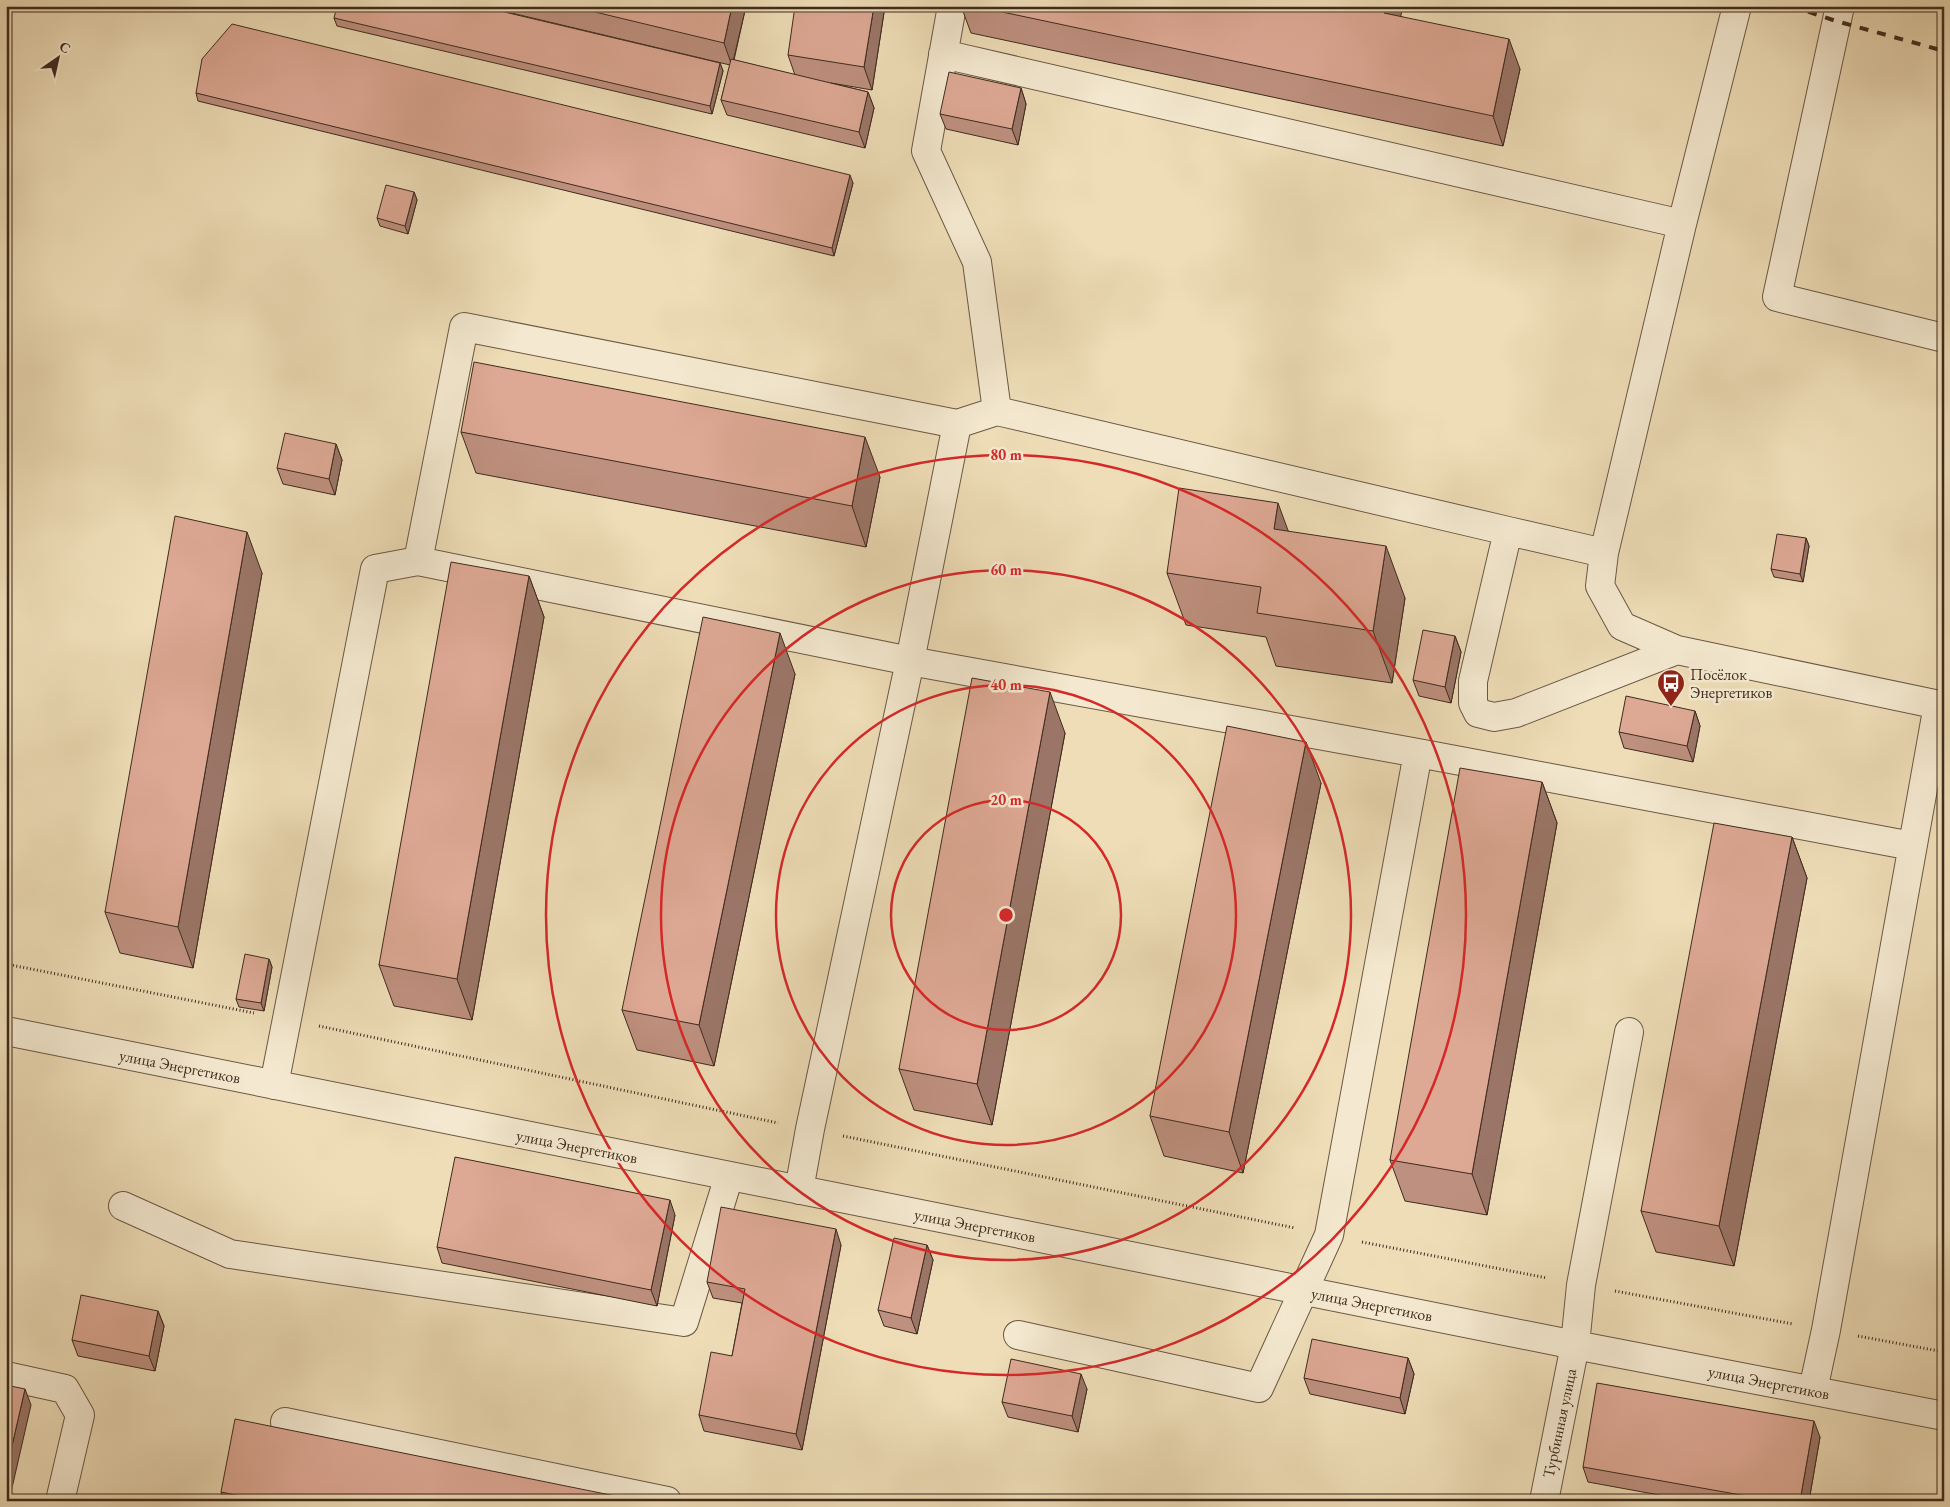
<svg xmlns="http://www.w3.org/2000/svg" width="1950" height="1507" font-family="'EB Garamond',serif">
<rect width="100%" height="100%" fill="#eeddb7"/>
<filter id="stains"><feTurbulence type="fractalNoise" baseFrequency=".004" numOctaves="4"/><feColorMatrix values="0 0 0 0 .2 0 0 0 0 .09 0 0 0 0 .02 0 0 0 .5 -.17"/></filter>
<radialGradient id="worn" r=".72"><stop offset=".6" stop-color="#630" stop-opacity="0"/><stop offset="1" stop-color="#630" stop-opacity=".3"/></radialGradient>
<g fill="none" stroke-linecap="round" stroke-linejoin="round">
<g stroke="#6b5844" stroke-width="30">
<path id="minor" d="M1737,6l-55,218 -78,329 -4,33 22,40 55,24 267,56
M1840,6l-63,291 167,41
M943,54l739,170
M1604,553l-96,-22 -35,150v22l5,10 16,4 22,-4 161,-63
M418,561l46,-234 493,97 40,-13 511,120
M6,1031l1569,314 369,71
M274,1085l101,-516 43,-8 492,100 508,92 494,93
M799,1190l11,-61 100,-468 47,-237 40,-13 -20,-149 -51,-111 26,-145
M123,1206l107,48 454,68 45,-146
M1018,1335l241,53 70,-153 89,-482
M6,1376l59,13 15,26 -20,86
M1813,1390l13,-60 112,-625
M285,1422l382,79
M1544,1501l31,-156 6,-60 48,-253"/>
</g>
<path stroke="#3f2b1e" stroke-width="3" stroke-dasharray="1 2.5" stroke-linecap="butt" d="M6,964l248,49
M319,1026l459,97
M843,1136l452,92
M1362,1242l185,36
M1615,1291l178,33
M1858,1336l86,16"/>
<use href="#minor" stroke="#f4e9d0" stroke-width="28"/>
<path stroke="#3f2b1e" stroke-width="4" stroke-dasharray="9 9" stroke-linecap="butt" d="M1791,6l45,15 108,30"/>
</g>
<path fill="#be907f" stroke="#3f2b1e" d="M482,6h264l-12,54 61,15 -7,-20 97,-49 -13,84 -41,-7 37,9 6,16 -9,40 -138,-33 -6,-15 9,-35z
M961,6h442l-3,10 120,53 -17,77 -532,-113z
M334,18l386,45 3,8 -11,43 -375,-88z
M1021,88l5,16 -8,41 -72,-16 -6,-15z
M196,93l657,90 -19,73 -636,-155z
M414,192l3,8 -9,34 -28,-8 -3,-8z
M461,432l419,45 -14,70 -390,-74z
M336,444l6,16 -7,35 -52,-11 -6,-16z
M1288,531l117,67 -13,85 -116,-17 -10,-29 -80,-12 -19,-52z
M1806,538l3,8 -6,36 -29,-5 -3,-8z
M262,573l-69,395 -73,-15 -15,-41z
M529,576l15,41 -72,403 -78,-14 -15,-41z
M1455,636l6,16 -10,51 -32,-7 -6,-16z
M795,674l-81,392 -77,-16 -15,-40z
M1695,711l5,15 -7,36 -69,-14 -5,-16z
M1065,733l-73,392 -78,-15 -15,-41z
M1542,782l15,41 -70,392 -82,-14 -15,-41z
M1321,783l-78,390 -79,-17 -14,-40z
M1792,837l15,41 -73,388 -78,-14 -15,-41z
M269,959l3,8 -8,44 -25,-4 -3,-8z
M675,1215l-18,91 -215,-43 -5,-16z
M841,1245l-39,205 -98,-19 -5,-16 33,-59 10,-53 -29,-5 -6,-16z
M927,1245l6,15 -16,74 -33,-8 -6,-16z
M158,1311l6,15 -9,45 -77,-15 -6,-16z
M1408,1358l6,16 -9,40 -95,-20 -6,-16z
M1087,1389l-9,43 -70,-15 -6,-15z
M1820,1437l-11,64h-117l-104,-19 -5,-15z
M221,1492l419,9h-416z"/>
<path fill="#9b7668" stroke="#3f2b1e" d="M732,6h14l-14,60 -8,-23z
M874,6h11l-13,84 -8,-23z
M1385,6h18l-8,36 -11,-29z
M1509,39l11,30 -17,77 -10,-30z
M720,63l3,8 -11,43 -2,-8z
M1021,88l5,16 -8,41 -6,-16z
M868,92l6,16 -9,40 -6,-16z
M850,175l3,8 -19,73 -2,-8z
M414,192l3,8 -9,34 -3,-8z
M865,437l15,40 -14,70 -14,-41z
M336,444l6,16 -7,35 -6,-16z
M1278,503l19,52 -23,-26z
M247,532l15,41 -69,395 -15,-41z
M1806,538l3,8 -6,36 -3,-8z
M1386,546l19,52 -13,85 -19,-52z
M529,576l15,41 -72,403 -15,-41z
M780,633l15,41 -81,392 -15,-41z
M1455,636l6,16 -10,51 -6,-16z
M1050,692l15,41 -73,392 -15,-41z
M1695,711l5,15 -7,36 -6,-16z
M1306,742l15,41 -78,390 -14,-41z
M1542,782l15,41 -70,392 -15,-41z
M1792,837l15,41 -73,388 -15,-40z
M269,959l3,8 -8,44 -3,-8z
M670,1200l5,15 -18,91 -6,-16z
M836,1229l5,16 -39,205 -6,-16z
M927,1245l6,15 -16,74 -6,-16z
M158,1311l6,15 -9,45 -6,-15z
M1408,1358l6,16 -9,40 -5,-16z
M1081,1374l6,15 -9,43 -6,-16z
M25,1389l6,16 -22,96h-3v-29z
M1814,1421l6,16 -11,64h-9z"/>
<path fill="#dda894" stroke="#3f2b1e" d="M337,6h142l241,57 -10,43 -376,-88z
M570,6h162l-8,37z
M795,6h79l-10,61 -76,-12z
M974,6h411l-1,7 125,26 -16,77z
M232,24l618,151 -18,73 -636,-155 6,-34z
M731,59l137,33 -9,40 -138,-32z
M949,72l72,16 -9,41 -72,-15z
M386,185l28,7 -9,34 -28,-8z
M474,362l391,75 -13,69 -391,-74z
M285,433l51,11 -7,35 -52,-11z
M1179,488l99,15 -4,26 112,17 -13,85 -116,-18 4,-26 -94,-14z
M175,516l72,16 -69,395 -73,-15z
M1777,534l29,4 -6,36 -29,-5z
M451,562l78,14 -72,403 -78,-14z
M703,617l77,16 -81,392 -77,-15z
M1423,630l32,6 -10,51 -32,-7z
M972,678l78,14 -73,392 -78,-15z
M1626,696l69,15 -8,35 -68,-14z
M1227,726l79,16 -77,390 -79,-16z
M1460,768l82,14 -70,392 -82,-14z
M1714,823l78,14 -73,389 -78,-15z
M245,954l24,5 -8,44 -25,-4z
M455,1157l215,43 -19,90 -214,-43z
M721,1207l115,22 -40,205 -97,-19 12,-63 21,4 13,-67 -38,-7z
M894,1238l33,7 -16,73 -33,-8z
M81,1295l77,16 -9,45 -77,-16z
M1312,1339l96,19 -8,40 -96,-20z
M1011,1359l70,15 -9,42 -70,-14z
M1597,1383l217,38 -14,80h-25l-192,-34z
M6,1385l19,4 -19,83z
M235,1419l405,82h-376l-43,-9z"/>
<g fill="none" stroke="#d62828" stroke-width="2.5">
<circle cx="1006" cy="915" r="115"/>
<circle cx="1006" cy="915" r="230"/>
<circle cx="1006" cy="915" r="345"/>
<circle cx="1006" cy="915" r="460"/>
</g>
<defs>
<g id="bus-pin" transform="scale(1.4375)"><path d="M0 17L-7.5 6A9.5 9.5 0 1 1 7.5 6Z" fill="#8f2418" stroke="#f4e9d0"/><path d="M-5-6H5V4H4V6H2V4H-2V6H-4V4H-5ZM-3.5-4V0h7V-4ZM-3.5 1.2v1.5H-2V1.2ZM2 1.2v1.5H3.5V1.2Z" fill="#fff"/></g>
</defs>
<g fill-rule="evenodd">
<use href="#bus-pin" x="1671" y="683"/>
</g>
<g text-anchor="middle" stroke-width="5" stroke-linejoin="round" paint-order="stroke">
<g font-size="16" fill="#3f2b1e" stroke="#f4e9d0" text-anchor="start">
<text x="1690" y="680">Посёлок<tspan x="1690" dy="18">Энергетиков</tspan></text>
</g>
<g font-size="16" fill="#3f2b1e" stroke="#f4e9d0">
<text transform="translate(180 1066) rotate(11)" y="6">улица Энергетиков</text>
<text transform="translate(577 1146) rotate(11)" y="6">улица Энергетиков</text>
<text transform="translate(975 1225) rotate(11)" y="6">улица Энергетиков</text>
<text transform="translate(1372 1304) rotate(11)" y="6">улица Энергетиков</text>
<text transform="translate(1769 1382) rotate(11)" y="6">улица Энергетиков</text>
<text transform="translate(1559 1423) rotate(-78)" y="6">Турбинная улица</text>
</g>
</g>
<circle cx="1006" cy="915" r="8" fill="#d62828" stroke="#f4e9d0" stroke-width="2.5"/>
<g font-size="15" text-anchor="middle" font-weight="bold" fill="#d62828" stroke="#f4e9d0" stroke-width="5" stroke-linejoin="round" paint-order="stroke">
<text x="1006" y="460">80 m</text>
<text x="1006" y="575">60 m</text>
<text x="1006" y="690">40 m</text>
<text x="1006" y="805">20 m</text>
</g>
<rect width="1950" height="1507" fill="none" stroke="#eeddb7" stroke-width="25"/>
<rect x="8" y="8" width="1935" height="1492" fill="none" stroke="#3f2b1e" stroke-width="2.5"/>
<rect x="12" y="12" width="1925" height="1482" fill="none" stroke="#3f2b1e"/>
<g transform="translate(58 58) rotate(34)" stroke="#f4e9d0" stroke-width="4" paint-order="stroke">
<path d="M0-4L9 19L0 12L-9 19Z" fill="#3f2b1e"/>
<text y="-8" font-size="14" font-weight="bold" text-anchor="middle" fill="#3f2b1e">С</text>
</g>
<rect width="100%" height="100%" filter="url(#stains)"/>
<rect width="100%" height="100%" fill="url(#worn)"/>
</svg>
